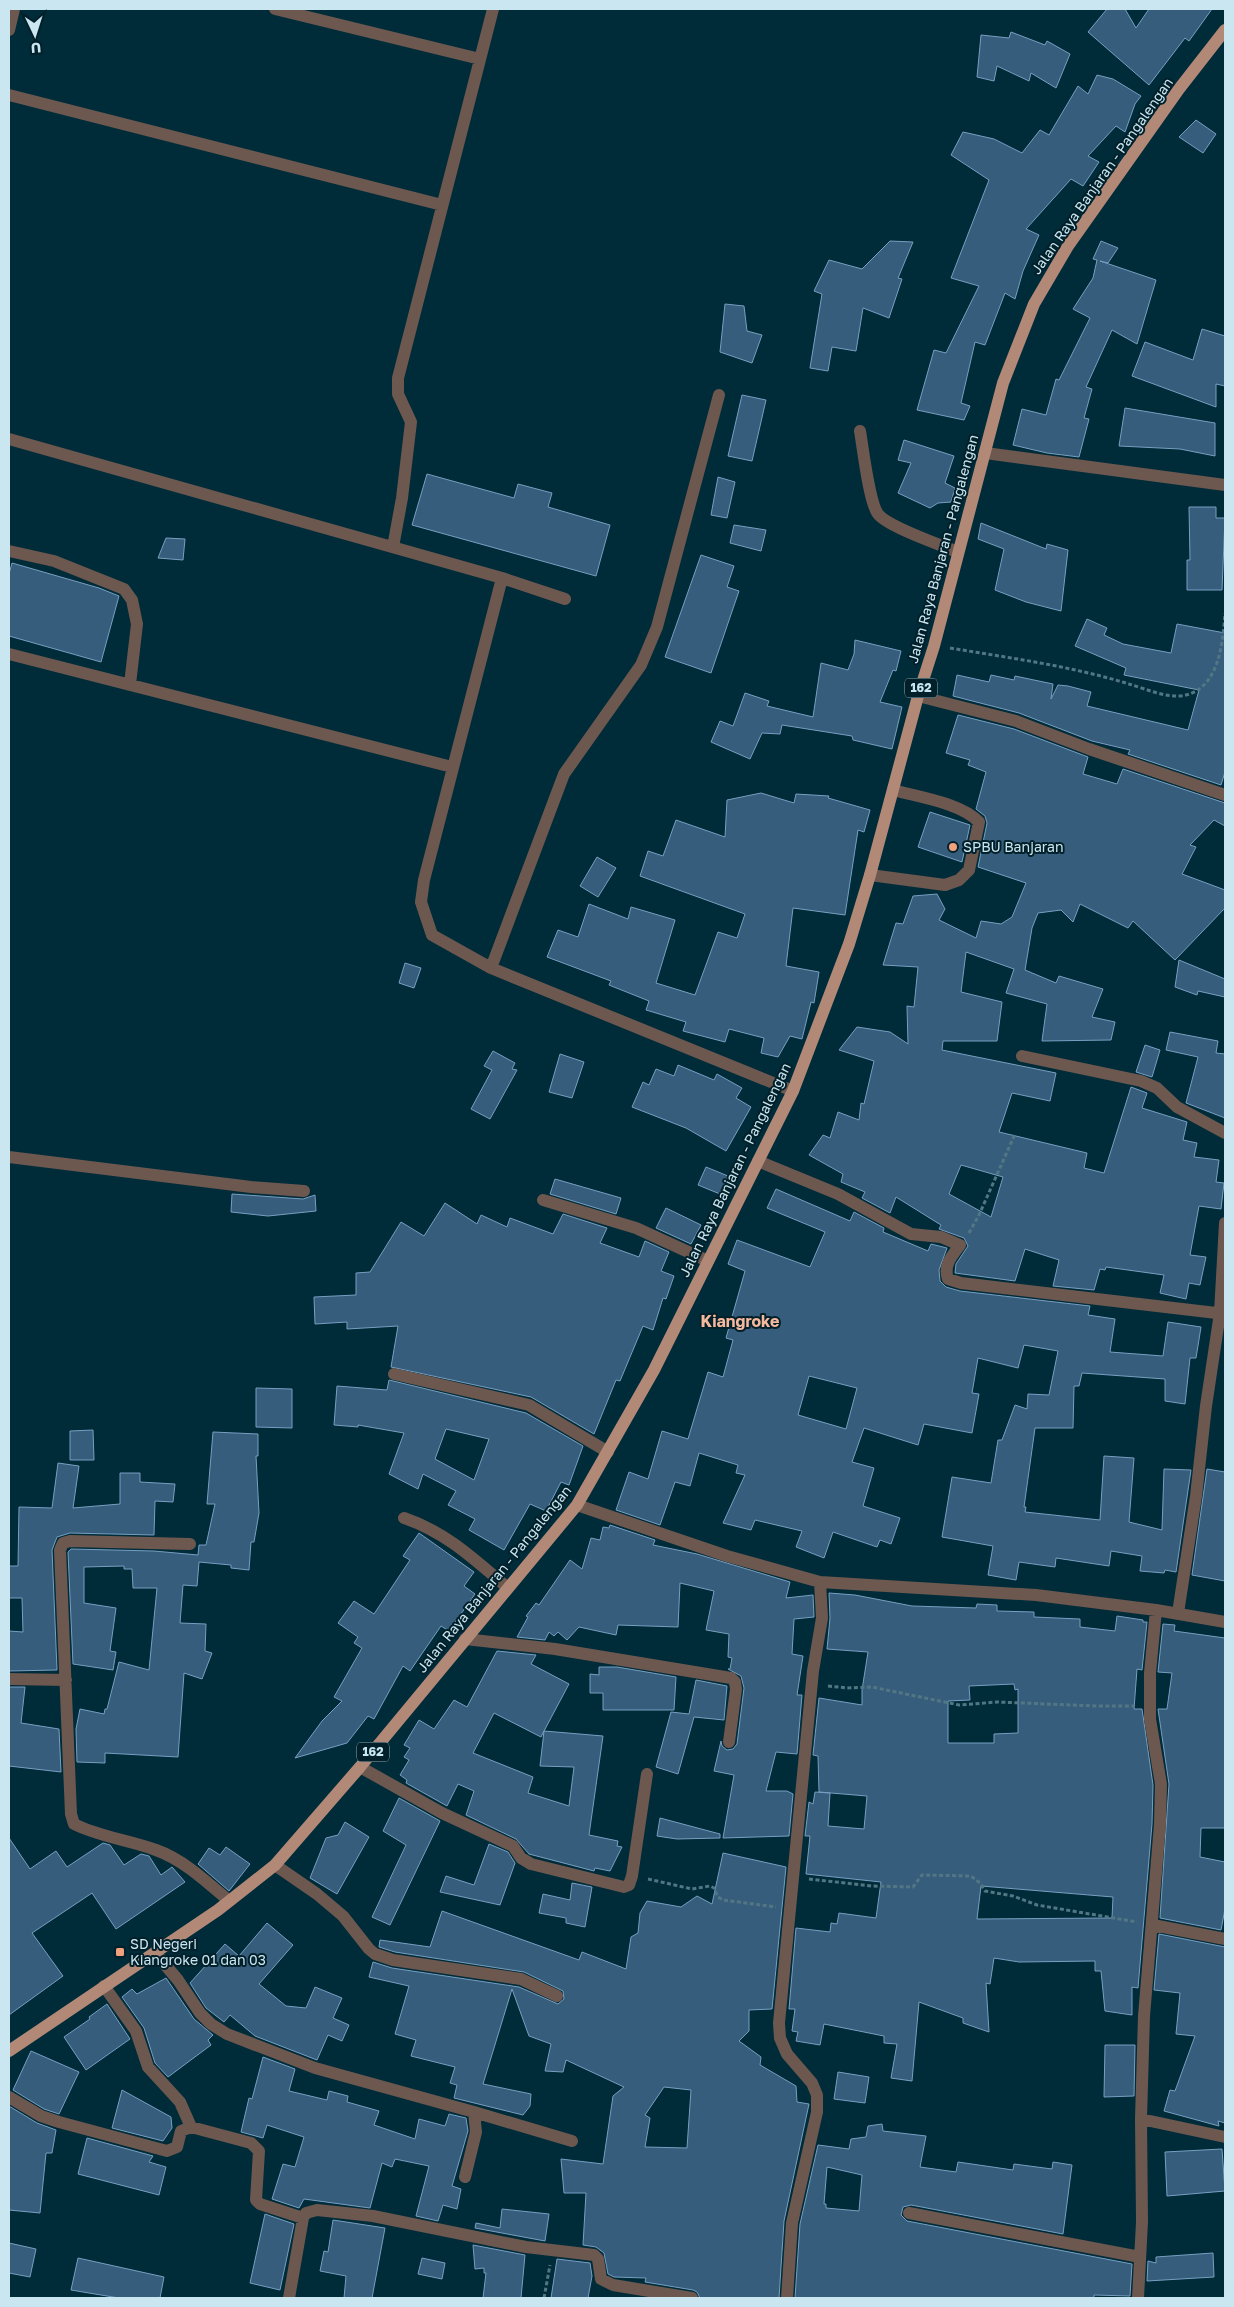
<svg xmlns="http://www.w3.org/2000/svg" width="1234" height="2307" font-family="'Golos Text',sans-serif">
<rect width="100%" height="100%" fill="#002b39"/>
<path fill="#375d7c" stroke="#779fc1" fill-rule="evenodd" d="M1107,9h18l11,19 13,-19h63l-23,32 -4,-3 -36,47 -61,-53z
M1011,32l34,13 2,-4 23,13 -14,34 -25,-15 -2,8 -32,-15 -3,15 -17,-4 4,-42 28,3z
M1097,75l16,4 28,17 -6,8 -10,28 -9,-6 -28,30 11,6 -16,24 -12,-7 -45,50 13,6 -16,36 -8,28 -10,-6 -20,52 -10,-3 -14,61 9,3 -6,14 -47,-10 17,-60 12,3 33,-67 -28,-8 38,-98 -38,-25 12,-23 31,7 28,14 18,-23 9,5 29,-49 10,8z
M1196,120l20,14 -13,19 -24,-16z
M890,241l23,1 -15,36 4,1 -13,39 -26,-10 -7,43 -24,-4 -4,24 -18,-3 12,-74 -8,-3 15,-31 33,9z
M1101,241l17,7 -10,15 -8,-2 56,19 -19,64 -25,-14 -26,57 6,2 -8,29 5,1 -10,38 -32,-4 -34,-8 9,-36 24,6 10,-36 3,1 31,-62 -17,-9 20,-31 4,-18 -4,-1z
M725,304l19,2 3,25 15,4 -10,28 -32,-11z
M1202,329l23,7v50l-9,-2v23l-84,-31 13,-34 48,18z
M742,395l24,5 -14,61 -24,-5z
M1125,408l90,15v33l-35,-7 -61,-3z
M904,440l50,16 -9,27 10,5 -4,14 -13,1 -8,5 -32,-15 13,-30 -13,-3z
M427,474l87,24 4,-14 34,9 -4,14 62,18 -14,51 -184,-51z
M718,477l17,5 -8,36 -16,-3z
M1189,507h27v11h9l-3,72h-35v-30h3z
M981,523l65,26 1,-5 21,6 -7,61 -35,-9 -31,-12 9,-41 -26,-10z
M734,525l32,5 -5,21 -31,-8z
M166,538l19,1 -2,21 -25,-2z
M701,555l33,11 -7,21 12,4 -28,82 -46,-16z
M12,563l87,25 20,8 -18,66 -92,-26v-62z
M1087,619l20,9 -3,7 19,9 48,9 6,-29 48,9v139l-4,13 -93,-31 2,-4 -38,-9 -73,-28 -66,-17 4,-21 32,7 2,-7 23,5 1,-4 38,8 -2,15 7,-14 10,1 23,6 -4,14 101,24 11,-40 -75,-15 2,-7 -51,-22z
M855,640l46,11 -5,20 -3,-1 -13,32 22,5 -10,42 -39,-9 -1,-4 -70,-11 -2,9 -18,-1 -12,26 -39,-17 9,-21 13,5 12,-33 24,8 -2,5 46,11 8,-54 27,7 6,-16z
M958,715l56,14 74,28 -5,17 34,10 6,-15 102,34v23l-11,-6 -24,25 6,2 -14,27 43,16v18l-50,52 -42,-39 -5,7 -48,-24 -7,18 -12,-12 -23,3 -6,15 -7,42 31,13 3,-7 44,13 -11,28 23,5 -4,18 -69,1 5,-37 -41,-11 8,-24 -48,-17 -5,40 41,10 -5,39h-54l-1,9 114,23 -6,28 -38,-8 -13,39 88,21 -3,15 20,5 27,-86 16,6 -5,15 45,14 -4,18 14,3 -3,14 25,3 -3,22 8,1 -3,26 -22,-3 -9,49 16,2 -6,28 -11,-2 -3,16 -26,-6 4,-18 -58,-8 -1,3 -5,-1 -6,21 -41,-4 6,-26 -34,-11 -10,32 -60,-8 1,-9 12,-18 -4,-8 -25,-9 2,-4 -45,-28 -6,16 -28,-15 3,-6 -24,-10 2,-8 -34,-19 14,-20 7,3 8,-26 21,8 2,-17 3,1 10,-43 -35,-11 18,-23 33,5 18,12 -1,-38 7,1 4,-40 -35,-2 13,-42 7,1 10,-28 24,-2 8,15 -6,11 37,18 5,-17 20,3 11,-7 14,-34 -48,-16 9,-44 -2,-7 -9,-7 10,-37 -18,-7 2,-5 -24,-7zM961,1165l42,12 -12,40 -42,-23z
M761,793l33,10 2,-9 33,2 -1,2 42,12 -6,22 -6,-2 -13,85 -52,-7 -7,58 33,6 -5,31 -3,-1 -9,37 -12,-3 -12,21 -17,-4 3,-15 -35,-9 -4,13 -42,-11 3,-9 -40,-12 3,-9 -40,-16 2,-4 -64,-24 11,-27 20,7 11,-33 39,15 3,-12 44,13 -19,63 39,12 23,-63 19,6 8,-24 -105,-38 8,-25 15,5 13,-36 49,17 2,-37z
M930,812l40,13 -8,37 -44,-15z
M597,857l19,11 -18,29 -18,-11z
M1179,960l46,19v18l-27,-6 -1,4 -22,-8z
M405,963l16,5 -7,20 -15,-5z
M1170,1032l48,9 -2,12 9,1v64l-39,-15 12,-46 -32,-7z
M1145,1045l15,5 -8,27 -16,-5z
M493,1051l22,12 -3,6 5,1 -27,49 -19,-10 21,-39 -8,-4z
M560,1054l24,8 -12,36 -23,-6z
M678,1065l36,15 3,-6 25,14 -6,10 15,9 -25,44 -40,-23 -54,-21 11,-25 6,3 7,-16 18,7z
M706,1167l22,9 -8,18 -22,-9z
M555,1179l66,19 -5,16 -66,-20z
M776,1189l74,32 4,-9 30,16 -1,4 45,19 3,-7 16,4 -8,22 1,11 6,6 14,4 130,15 -2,9 27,4 -5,33 53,4 5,-34 33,5 -5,31h-6l-5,46 -20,-3v-22l-83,-6 -3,13h-5l-1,42h-38l-11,79h2l-1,5 75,8 4,-64 30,2 -5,64 33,8 2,-61 27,1 -15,102 -11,-2 -1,3 -24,-2 2,-15 -31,-5 -2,15 -53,-8 -1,9 -36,-5 -3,18 -28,-5 5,-29 -51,-9 10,-60 39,6 7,-43h4l13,-35 12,4 1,-15 21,1 9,-44 -34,-6 -6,23 -40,-10 -6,35 7,1 -7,39 -48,-9 -6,21 -54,-17 -12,34 22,6 -11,38 37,12 -9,26 -11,-4 -3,7 -44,-15 -9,26 -28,-11 6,-16 -47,-11 -4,10 -28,-7 22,-48 -9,-2 2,-8 -39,-12 -9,33 -15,-4 -15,43 -44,-15 13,-38 19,7 14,-48 26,8 20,-67 15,5 10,-37 -7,-2 19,-67 -17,-7 9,-24 73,27 15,-35 -58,-24zM809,1376l48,12 -11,41 -48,-14z
M232,1194l71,5 12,-4 1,16 -48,5 -37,-4z
M445,1203l32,21 4,-9 26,12 3,-9 43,16 10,-20 44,14 -7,15 39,14 6,-16 24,11 -8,19 13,5 -8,23 -3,-1 -10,32 -10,-4 -23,55 -4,-1 -22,54 -63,-37 -140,-30 7,-41 -51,3v-7l-32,2 -1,-27 42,-2v-22l14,-1 31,-50 23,14z
M666,1208l35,17 -10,19 -35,-16z
M389,1380l137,33 57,33 -14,39 -8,-3 -15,29 -16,-7 -26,46 -35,-20 6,-11 -27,-14 8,-14 -33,-17 -5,15 -29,-15 15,-41 -46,-8v2l-24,-2 3,-39 50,4zM446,1429l43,10 -15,41 -39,-21z
M256,1388l36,1v39l-36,-1z
M93,1430l1,30h-24v-29z
M213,1432l45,2v22h-2l3,57 -5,29h-3l-2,28 -18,-2v-3l-32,-3 -2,24 -14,-1 -3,38 26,1 -1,27 7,2 -10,26 -18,-6 -6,84 -73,-4v10l-28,-1 -1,-33 4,-20 24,5 1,-5h2l12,-47 30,8 8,-82h-24l-1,-19h-8v-3l-40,1v36l32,5 -6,43 6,1 -3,18 -40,-6 -5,-112 3,-3 83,2 44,4 1,-10h7l9,-41h-8z
M58,1463l21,3 -6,42 47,-4v-31h20v9l35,2 -2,18 -18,-1 -1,34 -84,-2 -13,4 -5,13 5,120 -48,1v-40l14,1 -1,-34h-13v-32h9l1,-59 33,1z
M1207,1469l18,3v109l-33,-6z
M610,1525l45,15 -2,5 44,9 93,28 -4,16 27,-3 1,22 -20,2 -2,35 11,2 -6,39h5l-5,59 -21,-2 -10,39h21l6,3 -4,42 -66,2 11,-63 -20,-4 7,-30 1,5 5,4 6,-1 4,-5 7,-56 -3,-12 -13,-7h2l2,-11 -4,-1 1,-23 -23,-4 8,-39 -34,-8 -2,44 -60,-2 -2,10 -37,-8 -12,13 -9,-8 -4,4 -5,-4 -4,8 -28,-3 11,-20 -2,-1 10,-13 3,2 31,-45 12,9 9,-31 9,2 3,-13 6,1z
M419,1533l55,39 -10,14 11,8 -26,37 -8,-5 -31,45 -7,-5 -29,53 -6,-3 -21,27 -52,15 27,-37 20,-20 -8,-4 28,-49 -8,-5 4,-6 -20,-14 16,-22 20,13 36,-54 -7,-4z
M829,1593l26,2 57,11 64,2 1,-4 20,1v6l37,1v5l46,2v8l35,4 2,-15 26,4v2h4l-5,48 -5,-1 -3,40h8l11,76 -1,39 -14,164 -6,-1v28l-27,-4 -4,-40h-6v-10l-76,1 -25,-4 -4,26 -4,-1 3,49 -26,-9v-5l-44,-16 -7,79 -21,-3 6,-34 -13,-1v-7l-60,-12 -4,21 -24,-4 2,-9 -6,-1 3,-22h-6l7,-81 34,4 1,-9 6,1 2,-11 37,5 5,-36 -75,-8 4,-38h-5l4,-34 4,2 2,-12 15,1 -2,33 36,3 3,-33 -48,-4 -1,-36 -5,-1 6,-57 43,7v-15l6,-38 -41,-3 3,-31zM1014,1684l1,6 3,-1v44l-24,1v9h-46v-42l22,-1 -1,-14zM981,1886l132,11 -1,21 -135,1z
M1163,1624l12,1 -1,6 51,7v190h-24l-1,29 25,5v47l-4,21 -61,-12 9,-134 -11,-75h9l5,-36 -14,-1z
M497,1651l39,4 -5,9 38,20 -25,47 59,5 -14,99 29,6 -1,5 5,1 -12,24 -15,-3 -1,3 -65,-17 -13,-15 -50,-24 8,-24 -16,-7 -11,22 -41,-23 1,-3 -7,-5 9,-15 -5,-3 6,-9 -6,-3 15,-25 15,9 20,-29 13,7zM494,1713l47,24 3,-6 -4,35 34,1 -5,39 -41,-13 5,-16 -60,-24z
M599,1667h18l59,10 -2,33h-71v-17h-13v-19l9,1z
M696,1680l31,6 -3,34 -30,-3 -16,57 -22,-7 15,-55 18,2z
M9,1687h16l-4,36 38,6 2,43 -52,-6z
M399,1798l41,23 -50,104 -18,-8 34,-72 -23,-14z
M660,1818l60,16v4l-43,1 -20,-3z
M345,1822l24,15 -32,57 -27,-16 16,-40 12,-3z
M9,1838l21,31 26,-18 11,16 36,-24 7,2 14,20 17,-11 8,2 12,19 11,-8 13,15 -69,47 -24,-36 -60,40 31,43 -54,39z
M489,1844l19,8 7,11 -15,42 -60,-13 6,-16 28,9z
M226,1847l24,17 -21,27 -31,-27 11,-16 11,7z
M723,1853l63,14 -14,142 -23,1v21l-10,10 22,16 -1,8 36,21 1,16 12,2 -25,117 -5,77h-79l-3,-6 -4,-2 -48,-8 1,-4 -32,-1 -6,-3 -4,-21 -8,-6 -13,-2 3,-52h-22l-3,-34 42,5 10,-68 11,-9 -58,-27 -3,12 -18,-1 6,-27 -22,-8 -17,-47 -29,95 48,10 -1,12 -7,9 -69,-17 3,-13 -7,-2 5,-16 -44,-11 5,-16 -21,-6 14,-48 -40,-9 4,-15 19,6 127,19 39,17 6,-5 -1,-8 -39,-19 -129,-20 -16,-5 1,-7 50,7 12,-36 137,49 3,-8 44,17 5,-32 7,-4 2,-20 7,-12 34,6 16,-11 15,8zM664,2087l27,3 -4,58 -42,-1 5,-29 -5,-3z
M572,1883l20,4 -7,40 -19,-4v-5l-27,-5 4,-19 27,6z
M267,1923l26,22 -34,39 27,22 20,2 9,-21 27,11 -9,20 16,7 -7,16 -14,-6 -11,25 -62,-24 -25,-21 -6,7 -18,-14 -16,-25 35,-39 14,12z
M1159,1934l66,13v176l-7,-2 1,5 -55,-15 6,-21 5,1 20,-55 -19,-2 4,-41 -26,-3z
M166,1978l28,41 19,16 -5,5 3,5 -43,32 -13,-14 -11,-35 -22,-31 10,-8 5,5z
M107,2004l23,35 -44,31 -22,-33 26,-18 -1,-2z
M1105,2045h30l-1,51 -30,1z
M31,2051l48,21 -20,42 -15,-5 -31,-19z
M263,2057l32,12 -6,22 38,9 2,-9 19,5 -1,6 32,9 -5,14 41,14 4,-20 26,7 4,-12 17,4 2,13 -16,55 9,3 -4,20 -14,-4 -5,16 -22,-5 13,-50 -34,-7 -3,8 -10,-4 -12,45 -66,-9 -5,9 -27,-9 11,-35 12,3 9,-30 -37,-12 -4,13 -22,-6 8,-34 3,1z
M838,2072l31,5 -4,26 -31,-4z
M122,2090l49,27 1,11 -9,13 -51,-13z
M9,2106l28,17 19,7 -4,23h-6l-6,60 -31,-3z
M882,2124l1,7 43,5 -6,31 36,5 2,-10 55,8 1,-6 38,5 1,-7 19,3 -9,69 -152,-29 -8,2 -2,8 6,6 225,43 -2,32 -36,-1v3h-299l5,-74 18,-79 31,4 2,-10 15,-2 2,-11zM827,2167l35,8 -3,36 -33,-3v-4h-2z
M87,2138l66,18 -4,6 17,5 -7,28 -81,-21z
M1222,2149l3,42 -58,5 -2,-44z
M502,2209l47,5 -4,27 -70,-13 1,-5 24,5z
M265,2214l29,10 -14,66 -30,-7z
M333,2220l52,8 -13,70h-28l2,-22 -26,-5 4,-20 4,1z
M9,2243l27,6 -6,28 -21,-4z
M473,2245l52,10 -4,43h-38l3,-25h-2v-5l-9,1z
M1213,2253l1,24 -67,4 1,-20 8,2v-6z
M78,2258l86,19 -4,21h-41l-48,-8z
M422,2258l23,5 -3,16 -24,-5z
M557,2259l33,4 2,13 -4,22h-37z"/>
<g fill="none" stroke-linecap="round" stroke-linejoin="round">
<path stroke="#527784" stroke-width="3" stroke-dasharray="4 2.5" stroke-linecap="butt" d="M950,648c60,10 121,18 179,36 18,5 44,18 63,9 28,-12 31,-53 33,-80
M969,1233l10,-18 36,-81
M828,1686l19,2 25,-1 87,18 38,-3 101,4h36
M648,1879l44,10 18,-3 4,2 4,9 5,3 53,7
M809,1879l63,7 41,1 9,-12 49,1 9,7 5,8 28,5 24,9 100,17
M544,2298l6,-33"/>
<path stroke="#6c584f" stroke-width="12" d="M275,9l205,50
M9,30l5,-21
M9,95l433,110
M860,431c3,17 9,71 18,83 10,13 63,31 80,38
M9,439l493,139 -78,302 -3,22 11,33 59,33 302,123
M985,453l240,32
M393,547l9,-49 9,-76 -13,-28v-16l95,-369
M9,551l45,10 70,28 8,11 5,24 -7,60
M502,578l63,21
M9,654l443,113
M918,696l98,25 73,28 136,46
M870,875l75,10 14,-5 10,-10 10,-48c-18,-19 -60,-25 -86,-32
M491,968l73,-194 77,-109 16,-38 62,-232
M1022,1056l119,25 16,7 20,19 48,26
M9,1157l242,30 53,4
M758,1161l80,33 73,40 30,3 19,8c-8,11 -17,20 -12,34l13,4 264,31
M543,1200l93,28 72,33
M394,1374l135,31 79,47
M577,1505l150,51 93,26 216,13 120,15 69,12
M404,1518c42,14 71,42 104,70
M190,1544l-120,-3 -7,2 -3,7 11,264 3,10c26,13 55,16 82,26 28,10 51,32 73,51
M1178,1613l18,-117 10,-90 14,-93 5,-90
M465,1639l90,10 176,29 4,4 1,7 -7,53
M9,1679l57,1
M360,1767l82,46 71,33 8,12 10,6 93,23 5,-2 3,-9 15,-102
M275,1865l42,29 26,22 26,33 6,5 18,6 128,19 36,17
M1153,1925l72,14
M156,1954l22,26 22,33 11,11 16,10 88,34 159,44 2,20 -11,45
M104,1986l32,45 12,36 32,35 11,25
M9,2097l32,19 18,6 108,29 10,-4 4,-16 10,-4 60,16 8,8 -3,49 4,4 43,14
M474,2112l98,29
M1141,2119l84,18
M909,2213l231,44
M289,2298l14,-80 3,-5 11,-3 56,6 153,31 68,8 4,4 3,20 12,6 79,13
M787,2298l5,-75 25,-111v-17l-5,-12 -25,-29 -7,-16 -1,-15 34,-352 9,-53 -2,-36
M1138,2298l4,-76 -1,-103 3,-103 16,-192 1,-40 -11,-65v-46l6,-63"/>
<path stroke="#b28977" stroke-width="12" d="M9,2051l209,-141 57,-45 85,-98 217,-262 77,-135 139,-279 56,-147 21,-69 48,-179 16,-50 69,-263 31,-79 34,-58 111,-157 46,-59"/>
</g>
<g fill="#f1a17d" stroke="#02202a" stroke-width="2">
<circle cx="953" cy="847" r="5"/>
<rect x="115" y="1947" width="10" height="10" rx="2.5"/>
</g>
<g text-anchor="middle" stroke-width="4" stroke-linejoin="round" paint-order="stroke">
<g fill="#02202a" stroke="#8eabb5" stroke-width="1">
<rect x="905" y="678.5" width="32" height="19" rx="4"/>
<rect x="357" y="1742.5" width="32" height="19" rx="4"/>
</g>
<g font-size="12" font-weight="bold" fill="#cae6f1">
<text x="921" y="692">162</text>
<text x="373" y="1756">162</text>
</g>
<g font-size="14" fill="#cae6f1" stroke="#02202a">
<text transform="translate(1102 176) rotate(-55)" y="5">Jalan Raya Banjaran - Pangalengan</text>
<text transform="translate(943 549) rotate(-75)" y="5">Jalan Raya Banjaran - Pangalengan</text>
<text transform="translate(735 1170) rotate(-64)" y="5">Jalan Raya Banjaran - Pangalengan</text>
<text transform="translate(494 1579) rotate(-51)" y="5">Jalan Raya Banjaran - Pangalengan</text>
</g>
<g font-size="14" fill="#cae6f1" stroke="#02202a" text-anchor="start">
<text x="963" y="852">SPBU Banjaran</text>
<text x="130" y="1949">SD Negeri<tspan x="130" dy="16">Kiangroke 01 dan 03</tspan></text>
</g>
<g font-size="16" font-weight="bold" fill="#f6b99f" stroke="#02202a">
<text x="740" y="1327">Kiangroke</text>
</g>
</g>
<rect width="1234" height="2307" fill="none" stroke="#cae6f1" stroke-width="20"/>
<g transform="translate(35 35) rotate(176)" stroke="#02202a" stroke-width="4" paint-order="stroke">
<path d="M0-4L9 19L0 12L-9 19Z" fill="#cae6f1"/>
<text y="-8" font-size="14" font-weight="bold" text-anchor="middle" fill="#cae6f1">U</text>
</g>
</svg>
